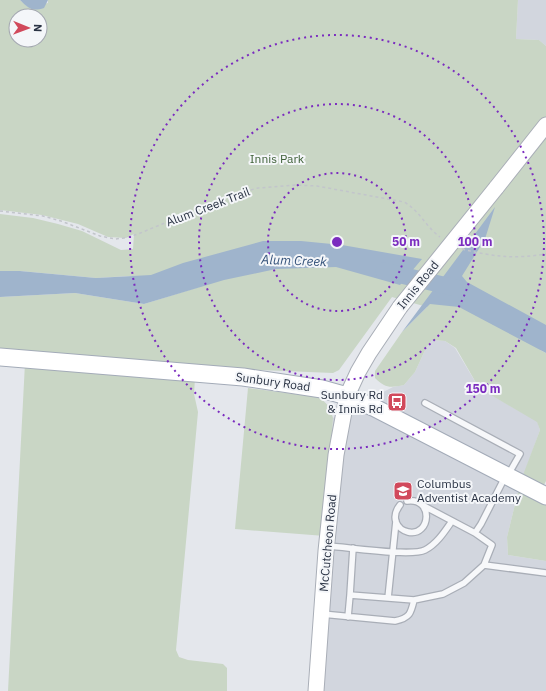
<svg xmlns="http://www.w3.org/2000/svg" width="546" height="691" font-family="'IBM Plex Sans',sans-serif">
<rect width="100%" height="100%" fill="#e4e7ec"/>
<path fill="#d2d6de" d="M518,0h28v46l-7,-6 -23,-1z
M432,340l13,1 10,7 24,40 58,33 3,9 -21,58 -12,49 1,18 38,6v130h-229l8,-155 8,-118 60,-31 11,-2 11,-13 11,-24z"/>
<path fill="#c9d6c5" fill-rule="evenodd" d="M0,0h20l8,7 20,-4v-3h470l-2,39 23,1 7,6v305l-6,-1 6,3v128l-2,4 -21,-10 17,-45 -3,-8 -58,-34 -23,-40 -11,-7 -13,-1 -6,8 -11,24 -11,13c-14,3 -19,3 -29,-7v-7l27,-39 25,-25 -35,-10 -53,73 -6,3 -144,-6 -189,-16v-54l75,-4 69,11 55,-17 -69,-11 -34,2 -76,-7h-20v-57l33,4 25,6 24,7 39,19 12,-1 1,-15 -8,4 -18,-1 -30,-13 -36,-9 -42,-5zM16,16h24v24h-24z
M25,363l170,15 -1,16 4,18 -22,238 3,7 9,3 35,4 4,4v23h-219z
M248,388l69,9c10,5 13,10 16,21l-8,118 -90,-7z
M519,488l27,14v59l-38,-6 -1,-18z"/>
<path fill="#9fb4cc" d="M20,0h28l-4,8c-12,4 -16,0 -24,-8z
M495,207l-10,32 -23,37 5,6 79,43v28l-87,-46 -29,-3 -28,28z
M263,241h38l41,4 80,14 -22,26 -64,-18 -60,2 -52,11 -80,24 -69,-11 -75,4v-26h20l76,7 55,-3 32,-12z"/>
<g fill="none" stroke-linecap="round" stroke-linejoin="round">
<path stroke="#9fb4cc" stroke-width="17" d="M384,271l76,18"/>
<g stroke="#a9aeb7" stroke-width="8">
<path id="service" d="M425,403l95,51 -12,21
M400,505c-4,5 -6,11 -4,17 2,5 7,9 12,10 23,5 26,-35 -1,-31
M475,533l6,-9 24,-47
M328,546c19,1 83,11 97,4 12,-6 20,-19 27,-29
M353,548l-3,47 64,5 29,-6 21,-11 20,-18 8,-20 -17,-12 -53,-28
M484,565l62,8
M388,598l8,-77
M322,614l73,7c15,-3 16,-8 19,-21
M348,617l2,-22"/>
</g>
<g stroke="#a9aeb7" stroke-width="17">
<path id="secondary" d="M496,188l50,-63
M316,691l10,-140 10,-96 11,-59 11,-24 11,-19 31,-46"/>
</g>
<g stroke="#a3abb8" stroke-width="19">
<path id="primary" d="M0,357l243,20 79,12 25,7 28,12 171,88"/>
</g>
<path stroke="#c2c5cb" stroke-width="1.5" stroke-dasharray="3 3" stroke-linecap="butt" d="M0,211l43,5 18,5 39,15 15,3 9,-1 14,-4 51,-21 28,-9 22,-11 19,-5 37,-3 22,1 87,16c15,8 22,25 36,35
M462,249c32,8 52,10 84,5"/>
<use href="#service" stroke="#f7f8fa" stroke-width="5.5"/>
<use href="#secondary" stroke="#fff" stroke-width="15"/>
<use href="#primary" stroke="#fff" stroke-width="17"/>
<g stroke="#a9aeb7" stroke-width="17" stroke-linecap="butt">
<path id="secondary-bridge" d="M400,307l96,-119"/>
</g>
<use href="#secondary-bridge" stroke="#fff" stroke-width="15"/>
</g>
<g fill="none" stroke="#7b2cbf" stroke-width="2" stroke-dasharray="2 4">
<circle cx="337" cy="242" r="69"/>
<circle cx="337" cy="242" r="138"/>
<circle cx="337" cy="242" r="207"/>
</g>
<defs>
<g id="bus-square" transform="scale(1)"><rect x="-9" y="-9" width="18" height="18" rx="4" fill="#d1495b" stroke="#f4f6f9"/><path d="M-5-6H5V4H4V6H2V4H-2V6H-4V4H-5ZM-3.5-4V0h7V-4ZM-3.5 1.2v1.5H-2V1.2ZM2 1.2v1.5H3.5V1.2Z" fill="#fff"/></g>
<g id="school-square" transform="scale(1)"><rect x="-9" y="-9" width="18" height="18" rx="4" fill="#d1495b" stroke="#f4f6f9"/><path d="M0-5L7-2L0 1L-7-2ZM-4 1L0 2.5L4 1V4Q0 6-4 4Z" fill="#fff"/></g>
</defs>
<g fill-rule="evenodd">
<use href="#bus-square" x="397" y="402"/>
<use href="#school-square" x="403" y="491"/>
</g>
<g text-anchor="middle" stroke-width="4" stroke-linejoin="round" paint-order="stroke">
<g font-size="12" fill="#3f6138" stroke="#f4f6f9">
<text x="277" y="163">Innis Park</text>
</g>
<g font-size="12" fill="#2b3445" stroke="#f4f6f9">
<text transform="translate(208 207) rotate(-21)" y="4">Alum Creek Trail</text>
<text transform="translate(418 285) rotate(-51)" y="4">Innis Road</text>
<text transform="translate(273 382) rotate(8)" y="4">Sunbury Road</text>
<text transform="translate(328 543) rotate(-85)" y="4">McCutcheon Road</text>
</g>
<g font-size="12" fill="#2b3445" stroke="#f4f6f9" text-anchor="end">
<text x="383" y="399">Sunbury Rd<tspan x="383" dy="14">&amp; Innis Rd</tspan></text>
<text x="417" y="488" text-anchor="start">Columbus<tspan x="417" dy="14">Adventist Academy</tspan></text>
</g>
<g font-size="13" font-style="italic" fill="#34527a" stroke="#f4f6f9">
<text transform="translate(294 260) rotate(2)" y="5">Alum Creek</text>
</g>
</g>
<circle cx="337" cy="242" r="6" fill="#7b2cbf" stroke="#f4f6f9" stroke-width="2"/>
<g font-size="12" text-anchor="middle" font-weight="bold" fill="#7b2cbf" stroke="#f4f6f9" stroke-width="4" stroke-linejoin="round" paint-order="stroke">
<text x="406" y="246">50 m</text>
<text x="475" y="246">100 m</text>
<text x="483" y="393">150 m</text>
</g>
<g transform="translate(28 28) rotate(91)"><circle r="19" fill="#f4f6f9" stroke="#a4a8b1"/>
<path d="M0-3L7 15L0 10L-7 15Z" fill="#d1495b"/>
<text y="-6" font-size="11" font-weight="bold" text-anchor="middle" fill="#2b3445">N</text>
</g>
</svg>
